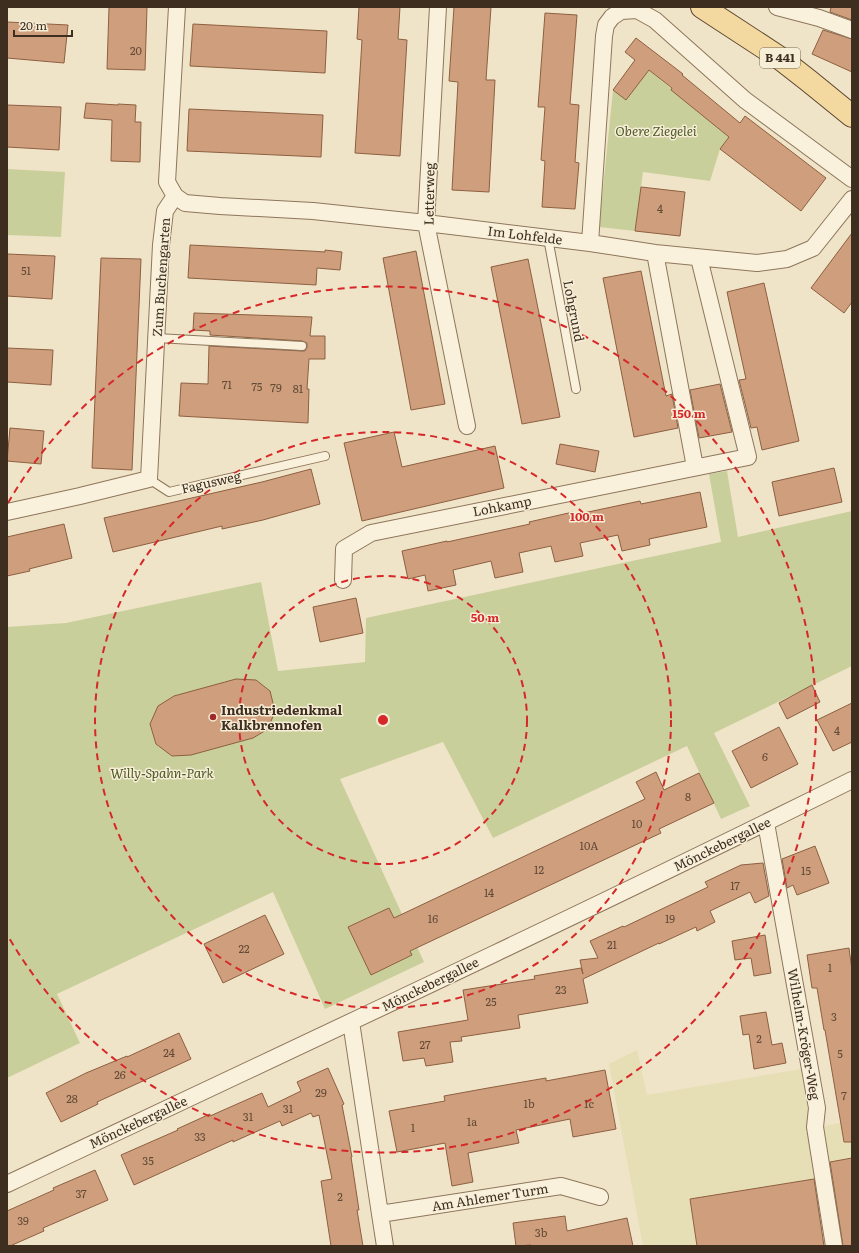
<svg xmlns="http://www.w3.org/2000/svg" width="859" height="1253" font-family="Literata,serif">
<rect width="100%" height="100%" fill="#f0e4c8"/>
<path fill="#e6deb5" d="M637,1050l10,45 154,-26 10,59 41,-7v125h-209l-34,-182z"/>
<path fill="#c9cf9b" d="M649,70l80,67 -9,12 -10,32 -67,-9 -8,59 -36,-4 14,-137 13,10z
M7,169l58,3 -4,65 -54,-2z
M727,471l11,66 114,-26v155l-138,67 36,73 -29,13 -34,-73 -194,92 -50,-96 -103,37 84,183 -99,47 -52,-117 -216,102 23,49 -73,35v-451l59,-4 195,-41 17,89 87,-9 1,-44 355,-76 -12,-68z"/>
<path fill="#cf9f7d" stroke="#8d5f41" d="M109,7h38l-2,63 -38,-1z
M359,7h41l-2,32 9,1 -7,116 -45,-3 7,-113 -5,-1z
M454,7h37l-5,73h9l-6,112 -37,-2 6,-108 -9,-1z
M831,7h21v13l-22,-8z
M545,13l32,2 -7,89 9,1 -4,57 4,1 -4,46 -33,-2 3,-46 -4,-1 4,-53h-7z
M7,22l61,3 -4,38 -57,-5z
M193,24l134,7 -2,42 -135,-7z
M823,30l29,9v33l-40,-18z
M636,38l47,36 -1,1 58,48 5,-7 81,62 -25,33 -81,-62 9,-12 -58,-47 1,-2 -23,-18 -23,30 -13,-10 22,-30 -10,-8z
M86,103l32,2v-1l18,1 -1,17h6l-1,40 -29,-1 1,-41 -28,-2z
M7,105l54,2 -2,43 -52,-3z
M189,109l134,6 -2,42 -134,-6z
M641,187l44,5 -5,44 -45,-5z
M852,233v69l-8,11 -33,-25z
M190,245l120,6 15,1v-2l17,2 -2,18 -23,-2 -1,17 -128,-7z
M416,251l29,153 -34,6 -28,-152z
M7,254l48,2 -3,43 -45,-3z
M101,258l40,1 -9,211 -40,-2z
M528,259l32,158 -38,7 -31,-157z
M641,271l25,125 6,-2 6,34 -44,9 -31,-159z
M764,283l35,158 -37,9 -5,-23 -6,1 -12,-48 7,-1 -19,-87z
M194,313l118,4 -2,19h15v23h-16l-2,30h2l-1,34 -129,-7 2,-33 27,1 1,-38 93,5h3l2,-4v-4l-5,-2 -92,-6v-4l-17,-1z
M7,348l46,2 -2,35 -44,-3z
M720,384l12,48 -33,6 -9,-48z
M10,428l34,3 -3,33 -34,-3z
M394,432l8,35 93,-21 9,42 -142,33 -18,-78z
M560,444l39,7 -4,21 -39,-8z
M834,468l8,34 -63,14 -7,-34z
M311,469l9,35 -57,16 -41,9v-3l-109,26 -9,-34 158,-36z
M700,492l7,35 -58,12 1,6 -28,6 -4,-16 -38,8 3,13 -28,6 -4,-16 -32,7 4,19 -28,6 -4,-17 -38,9 3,15 -28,6 -3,-16 -17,4 -6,-28 45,-10v1l83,-18 -1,-2 44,-10 1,3 66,-14 1,3z
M64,524l8,34 -43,11 1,2 -23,5v-39z
M356,598l7,35 -43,9 -7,-35z
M236,679l20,1 14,11 5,20 -7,18 -15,9 -62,17 -19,1 -16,-12 -6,-20 8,-18 16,-10z
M812,685l8,17 -33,17 -8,-16z
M852,703v39l-19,9 -16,-31z
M779,727l19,37 -47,24 -19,-37z
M656,772l8,18 35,-17 15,30 -55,26 2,4 -251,118 2,4 -41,20 -23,-48 41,-19 5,10 251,-119 -9,-17z
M815,846l14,37 -32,12 -4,-10 -6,3 -5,-29z
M763,863l6,33 -14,7 -5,-11 -40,19 5,11 -18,9 -1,-4 -37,17v-1l-76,36 5,24 -70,12 2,13 -59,9 1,4 -12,1 3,20 -27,4 -2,-8 -21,3 -5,-29 70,-12 -5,-30 72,-11 -1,-3 47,-8 2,6 -3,-14 18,-2 -8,-17 33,-15 1,1 84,-40 -3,-5 36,-17z
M265,915l19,39 -61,29 -19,-39z
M765,935l6,38 -17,3 -3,-18 -16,2 -3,-19z
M849,948l3,22v172h-8l-19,-112h-1l-7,-42h-5l-5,-33z
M766,1012l6,33 10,-2 4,20 -32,6 -5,-35 -6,1 -3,-19z
M179,1033l12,26 -94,43 1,2 -37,18 -15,-29 40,-20 41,-17v1z
M328,1068l16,36 -2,1 10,52h-1l8,53h-2l6,36h-32l-10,-65 11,-2 -13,-64 -6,2 -2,-4 -29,13 -2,-5 -47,21v-2l-99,45 -13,-30 57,-25 -1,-1 33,-15v2l52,-23 6,14 33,-16 -4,-9z
M605,1070l11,59 -43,8 -3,-18 -54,11 3,13 -51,10 5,29 -21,4 -7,-43 -48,9 -8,-41 56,-10 -1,-5 44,-8 58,-10v3z
M852,1158v88h-9l-13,-84z
M95,1170l13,30 -65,28 1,3 -34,15h-3v-35l47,-21 -1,-2z
M814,1179l10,67h-127l-7,-47z
M565,1216l2,15 60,-13 6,28h-101l-1,-1 -15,1 -3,-23z"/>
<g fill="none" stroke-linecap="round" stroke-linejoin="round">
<g stroke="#8d765c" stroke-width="10">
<path id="lane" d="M548,238l28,151
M157,338l145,8
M149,479l20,13 156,-36"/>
</g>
<g stroke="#8d765c" stroke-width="18">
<path id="street" d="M177,7l-10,175 8,14 10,7 35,3 93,5 113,12 164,20 65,10 102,10 30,-4 26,-11 39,-49
M438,7l-12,216 41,203
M777,7l42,11 33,12
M590,243l14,-207 2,-11 6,-8 9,-6 16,-1 18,10 90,80 107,79
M655,253l40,214
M7,512l73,-16 69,-17 12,-234 4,-34 10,-15
M343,580l1,-31 27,-16 377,-76 -49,-199
M766,823l51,285 -2,19 19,119
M351,1022l29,192 5,32
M7,1184c282,-133 565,-265 845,-404
M380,1214l181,-28 39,11"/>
</g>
<g stroke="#5b4430" stroke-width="24">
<path id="primary" d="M702,7l75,49 32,25 43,35"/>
</g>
<use href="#lane" stroke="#faf1dc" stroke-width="8"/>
<use href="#street" stroke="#faf1dc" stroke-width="16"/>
<use href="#primary" stroke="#f3d9a0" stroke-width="22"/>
</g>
<g fill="none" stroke="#d62828" stroke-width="2" stroke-dasharray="7 5">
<circle cx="383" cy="720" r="144"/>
<circle cx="383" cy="720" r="288"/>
<path d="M8 503A433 433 0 1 1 8 936"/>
</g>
<circle fill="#9e2a2b" stroke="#f7eed8" stroke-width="1.5" cx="213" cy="717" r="4"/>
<g text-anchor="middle" stroke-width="3" stroke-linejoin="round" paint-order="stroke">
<g font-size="11" fill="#624a37">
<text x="136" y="55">20</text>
<text x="660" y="213">4</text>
<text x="26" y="275">51</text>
<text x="227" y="389">71</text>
<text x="257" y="391">75</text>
<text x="276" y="392">79</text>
<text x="298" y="393">81</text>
<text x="837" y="735">4</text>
<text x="765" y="761">6</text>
<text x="688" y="801">8</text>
<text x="637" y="828">10</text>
<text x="589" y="850">10A</text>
<text x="539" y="874">12</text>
<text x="806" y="875">15</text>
<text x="735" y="890">17</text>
<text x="489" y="897">14</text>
<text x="433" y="923">16</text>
<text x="670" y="923">19</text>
<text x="612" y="949">21</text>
<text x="244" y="953">22</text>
<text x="830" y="972">1</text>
<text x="561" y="994">23</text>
<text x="491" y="1006">25</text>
<text x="834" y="1021">3</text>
<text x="759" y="1043">2</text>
<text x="425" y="1049">27</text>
<text x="169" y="1057">24</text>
<text x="840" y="1058">5</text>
<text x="120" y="1079">26</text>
<text x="321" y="1097">29</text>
<text x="844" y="1100">7</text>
<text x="72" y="1103">28</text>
<text x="529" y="1108">1b</text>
<text x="589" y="1108">1c</text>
<text x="288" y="1113">31</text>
<text x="248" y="1121">31</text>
<text x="472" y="1126">1a</text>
<text x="413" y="1132">1</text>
<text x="200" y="1141">33</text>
<text x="148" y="1165">35</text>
<text x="81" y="1198">37</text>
<text x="340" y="1201">2</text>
<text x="23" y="1225">39</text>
<text x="541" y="1237">3b</text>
</g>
<rect fill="#f7eed8" stroke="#756857" stroke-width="1" x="760" y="48" width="40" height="20" rx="3"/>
<g font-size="12" font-weight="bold" fill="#3d2e20">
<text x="780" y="62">B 441</text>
</g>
<g font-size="13" font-style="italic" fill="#4d5a26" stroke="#f7eed8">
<text x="656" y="136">Obere Ziegelei</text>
<text x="162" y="778">Willy-Spahn-Park</text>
</g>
<g font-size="13" fill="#3d2e20" stroke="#f7eed8">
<text transform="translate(429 194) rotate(-89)" y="5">Letterweg</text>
<text transform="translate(525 235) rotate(7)" y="5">Im Lohfelde</text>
<text transform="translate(161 277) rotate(-86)" y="5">Zum Buchengarten</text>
<text transform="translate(574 311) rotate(79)" y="5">Lohgrund</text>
<text transform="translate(211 482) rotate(-13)" y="5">Fagusweg</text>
<text transform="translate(502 506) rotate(-11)" y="5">Lohkamp</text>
<text transform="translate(722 844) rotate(-26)" y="5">Mönckebergallee</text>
<text transform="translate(430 984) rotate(-26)" y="5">Mönckebergallee</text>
<text transform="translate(804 1034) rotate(80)" y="5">Wilhelm-Kröger-Weg</text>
<text transform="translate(138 1122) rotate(-25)" y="5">Mönckebergallee</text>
<text transform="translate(490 1197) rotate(-9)" y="5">Am Ahlemer Turm</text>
</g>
<g font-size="13" font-weight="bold" fill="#3d2e20" stroke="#f7eed8" text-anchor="start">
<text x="221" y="715">Industriedenkmal<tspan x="221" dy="15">Kalkbrennofen</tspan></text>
</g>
</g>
<circle cx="383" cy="720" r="6" fill="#d62828" stroke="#f7eed8" stroke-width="2"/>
<g font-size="12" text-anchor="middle" font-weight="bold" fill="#d62828" stroke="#f7eed8" stroke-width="3" stroke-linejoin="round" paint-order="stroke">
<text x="689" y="418">150 m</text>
<text x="587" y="521">100 m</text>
<text x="485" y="622">50 m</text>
</g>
<rect width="859" height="1253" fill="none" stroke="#3d2e20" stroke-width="16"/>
<path d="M14 30v6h58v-6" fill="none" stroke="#3d2e20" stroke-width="2"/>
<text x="20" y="30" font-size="12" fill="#3d2e20" stroke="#f7eed8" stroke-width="3" paint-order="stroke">20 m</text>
</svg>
